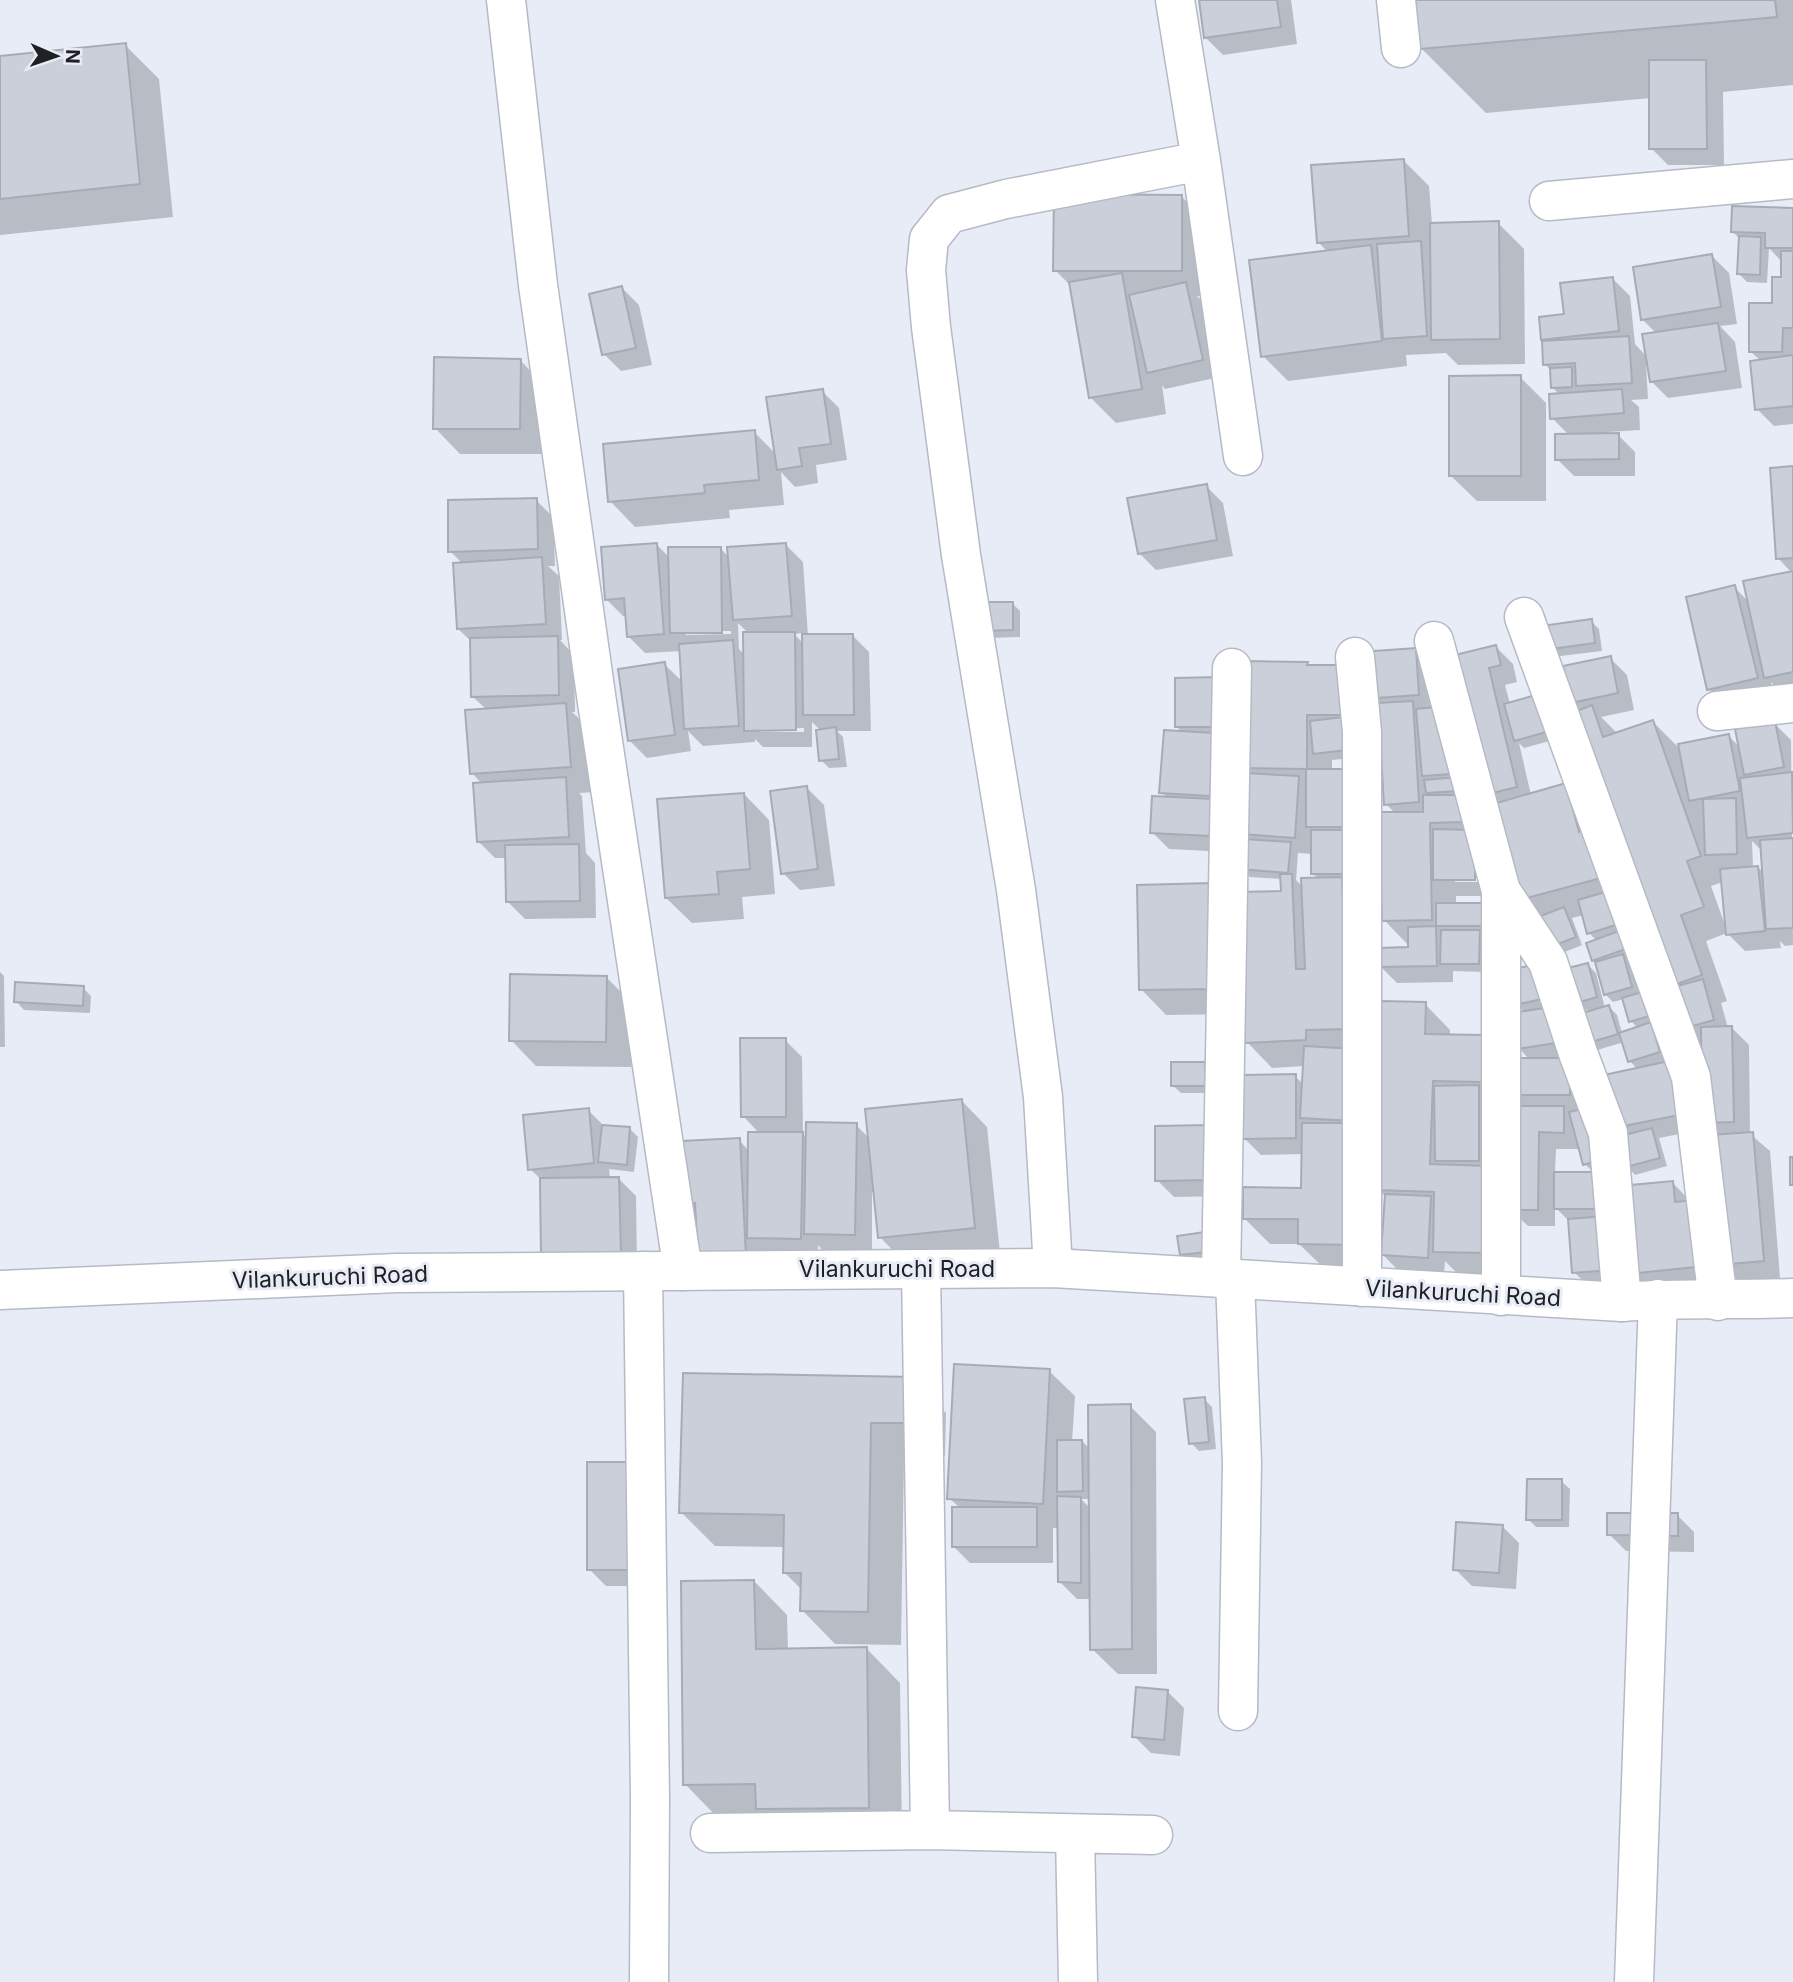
<svg xmlns="http://www.w3.org/2000/svg" width="1793" height="1982" font-family="Inter,sans-serif">
<rect width="100%" height="100%" fill="#e7ecf6"/>
<path fill="#0003" fill-rule="evenodd" d="M1201,0h90l6,44 -74,11 -17,-17z
M1417,0h376v85l-70,7 1,73h-56l-17,-17v-50l-165,15 -65,-65z
M125,45l34,34 14,138 -173,18v-177z
M1403,160l26,26 3,38 66,-1 26,26 1,115 -67,1 -12,-12 -40,2 1,11 -119,15 -25,-25 65,-104 -10,-10z
M1181,196l26,26v74h-10l5,5 17,76 -54,12 -3,-4 4,29 -50,9 -26,-26 -18,-110 -17,-17z
M1793,209v215l-19,2 -17,-17 4,-48 -11,-10 24,-46 8,-26 1,-16 -14,-15 -2,35 -20,-1 -8,-8 1,-35 -7,-7z
M1712,256l17,17 8,51 -17,2 15,16 7,46 -74,10 -17,-17 -2,-16h-3l2,34 -17,1 8,7 1,23 -32,2v3h10l17,17v24h-61l-17,-17 13,-23 -18,-18 8,-23 -8,-8v-15l-7,-8 1,-22 -3,-3 23,-23 47,-37 17,17 5,48 12,13 10,-23 -15,-15z
M622,288l17,17 13,60 -31,6 -17,-17z
M520,360l25,26v68h-85l-25,-26z
M1520,377l26,26v98h-69l-26,-25z
M822,391l17,17 8,52 -31,5 2,18 -23,4 -14,-15 3,33 -55,5 1,8 -95,9 -25,-26 144,-69 22,22z
M1793,468v224l-11,2 -11,-12 2,13 -47,11 -17,-17 25,-102 15,15 43,-29 -14,-15z
M1206,486l17,17 10,53 -77,14 -17,-17z
M536,500l17,17 2,49h-7l11,10 3,64h-2l14,15 1,57h-3l19,18 4,62 -16,1 3,3 4,57 9,10 1,55 -71,1 -17,-17 -1,-44h-12l-17,-17 4,-57 -10,-11 15,-63 -15,-14v-54l-14,-13 5,-65 -13,-13z
M656,544l14,14 50,-10 10,10 56,-13 17,17 5,74 44,-1 17,17 2,79h-34l6,6 4,30 -18,1 -8,-8v-29l-9,-9v25h-49l-8,-8v3l-52,4 -15,-15 3,20 -44,7 -17,-17 34,-77 19,18 -2,-31 -36,2 -17,-17 -1,-20h-4l-17,-17zM738,623l10,10 -3,22 -6,-6zM686,631h45v3l-45,1zM803,633v10l-9,-9zM804,728v4h-44v-3z
M1012,603l8,8v26l-30,1 -8,-34z
M1591,621l8,8 3,22 -42,5 -8,-8z
M1496,647l17,17 4,18 -12,3 5,19 47,35 -33,9 -5,-5 12,52 34,-10 75,169 -14,5 5,5 8,30 6,-1 50,138 -36,7 8,28 -32,9 -8,-9 -12,-39 23,-57 -8,-9 -6,-19 -30,9 -6,-41 -9,2 9,-47 8,8 9,35 4,-1 8,8 5,18 16,-5 -7,-7 -7,-22 -11,3 -8,-8 -8,-30 -4,-4 4,-19 -8,-8 -5,-18 -12,3 10,27 -22,9 -42,-54 -65,-242z
M1415,650l17,17 60,229h-36v9l37,29h-12l6,6 -1,32 -33,-1v11l-56,1 -17,-17 32,-17 -28,-29 12,-106 -10,-10 -6,-91 -26,45 -22,2v10h21l20,284 52,-50 25,26v6l59,27 21,-3 -11,-12 6,-35 -8,-9 26,-39 43,111 7,96 -8,-8 -4,-15h-25l-1,24 62,18 55,-9 20,21 12,-81 -1,-78 -7,2 -115,-335 -9,-8 38,-45 17,17 7,35 -33,7 17,17 35,-12 28,28 48,-14 11,12 34,-25 17,17 2,205 -8,1 -5,-5 1,7 -36,3 -18,-18 -21,8 21,60 -6,2 7,25h4l17,17 1,89 20,17 10,127 -41,3 -11,-12 2,22 -139,-2 -17,-17 -4,-50 -15,-15v19h-27l-16,-15 -1,67 -51,-2 -15,-15 -1,13 -45,-3 -17,-17 4,-57 -6,-6 -1,78h-54l-26,-25h-29l-26,-26 59,-28v-36l-42,1 -17,-17 51,-62 8,8 1,-18 -32,2 -25,-26 35,-150v-13l-32,-2 -8,-8 8,-28 -7,-7 10,-59 -7,-7 61,-105 3,3 39,1zM1752,841l10,10 2,23 -6,-7 -5,1zM1298,853l15,1v20l6,5 -16,8 -7,-7zM1455,878h29v4h-29zM1723,882l3,46 -15,-42zM1507,1093l15,15 -27,-1z
M1218,679l10,173 -59,-3 -17,-17 16,-34 -7,-6 22,-59 -7,-7z
M807,788l17,17 11,81 -35,4 -17,-17z
M744,794l25,26 6,74 -33,3 2,22 -52,4 -26,-25z
M1139,887l99,127 -72,1 -25,-26z
M0,972l4,4 1,71h-5z
M606,977l26,26 -1,64 -95,-1 -25,-26z
M83,988l8,8 -1,17 -66,-3 -8,-9z
M785,1040l17,17 1,78 4,4 49,-14 13,13 93,-37 25,26 13,126 -95,10 -25,-26 -5,-45h-3v59h-49l-5,-6v10l-47,27 -74,-69 -10,-10 52,-63 10,11 11,-17 -17,-18z
M1205,1064l8,8v21h-32l-9,-8z
M588,1110l17,17 25,2 8,8 -4,35 -25,-3 1,10h9l17,17 1,74 -107,-101z
M1157,1127l69,69 -52,1 -17,-17z
M1179,1237l43,21 -33,4 -8,-8z
M1049,1371l26,25 -3,46 10,-1 9,9 39,-44 26,26 1,242h-39l-26,-25v-50h-15l-17,-17 -1,-54h-6v35h-83l-17,-17 7,-38 -11,-10zM1081,1499h10v10z
M912,1379l34,34 -1,43h-41l-3,189 -66,-1 -33,-34v-20l-17,-17 1,-26 -71,-1 -34,-34z
M1204,1399l8,8 4,42 -17,2 -8,-8z
M589,1464l63,122h-46l-17,-17z
M1561,1481l9,8 -1,38h-33l-8,-8z
M1677,1515l17,17v20l-68,-1 -17,-17z
M1502,1526l17,17 -3,46 -44,-3 -17,-17z
M754,1581l33,34 1,35 79,-1 33,34 2,158 -184,-23 -33,-34z
M1167,1691l17,17 -4,48 -29,-3 -17,-17z"/>
<path fill="#cacfd9" stroke="#a7abb5" stroke-width="2" d="M1199,0h78l4,27 -77,11z
M1415,0h360l2,17 -357,32z
M126,43l14,141 -140,15v-143z
M1649,60h57l1,89h-58z
M1404,159l5,77 -92,7 -6,-78z
M1054,194l128,1v76h-129z
M1732,206l61,2v40h-28v-15l-34,-1z
M1499,221l1,118 -69,1 -1,-117z
M1739,236l22,1 -1,38 -23,-1z
M1421,241l6,95 -44,3 -6,-95z
M1371,245l11,96 -121,16 -12,-97z
M1781,251h12v77h-10l-1,24h-33v-49h23v-26h9z
M1712,254l9,53 -80,13 -8,-53z
M1122,273l20,116 -53,9 -20,-116z
M1613,277l6,54 -78,9 -2,-23 25,-3 -4,-31z
M1186,282l17,78 -56,13 -18,-78z
M622,286l14,62 -34,7 -13,-61z
M1718,323l8,48 -76,11 -8,-48z
M1629,336l3,47 -56,3 -1,-23 -32,2 -1,-24z
M1793,355v51l-38,4 -5,-49z
M434,357l87,2 -1,70h-87z
M1572,367v20l-21,1 -1,-20z
M1521,375v101h-72v-100z
M823,389l8,55 -32,4 3,18 -25,4 -11,-73z
M1622,389l2,24 -74,6 -1,-25z
M755,430l4,50 -55,5 1,8 -97,9 -5,-58z
M1619,433v26l-64,1v-26z
M1793,466v92l-17,1 -6,-91z
M1207,484l10,56 -79,14 -11,-56z
M537,498l1,51 -90,3v-52z
M657,543l7,91 -37,3 -3,-39 -19,2 -4,-53z
M786,543l6,73 -59,4 -6,-73z
M668,547h53l1,86h-52z
M542,557l4,67 -89,5 -4,-66z
M1793,571v101l-29,6 -21,-97z
M1735,585l23,93 -51,12 -21,-93z
M980,602h33v28l-33,1z
M1592,619l3,24 -44,6 -3,-24z
M743,632h52l1,98 -52,1z
M802,634h51l1,81h-51z
M558,636l1,59 -88,2 -1,-59z
M733,640l6,86 -55,3 -5,-85z
M1496,645l5,20 -12,3 28,119 -33,8 -33,-139z
M1416,648l3,47 -56,4 -3,-47z
M1611,656l7,37 -47,10 -8,-37z
M1245,661l63,1 -1,3h43l-1,50h-42v54l-63,-1z
M665,662l10,73 -47,6 -10,-72z
M1219,677v50h-44v-49z
M1539,694l11,37 -36,10 -10,-37z
M1413,701l6,101 -35,3 -6,-102z
M566,703l5,64 -101,7 -5,-64z
M1592,705l11,32 50,-17 48,136 -14,5 17,46 -23,8 21,60 -36,13 -97,-274z
M1447,706l6,68 -31,2 -6,-67z
M1344,717l3,33 -34,4 -3,-33z
M1775,721l9,46 -40,8 -9,-46z
M836,727l3,32 -20,2 -3,-31z
M1164,730l50,3 -4,63 -51,-3z
M1729,734l11,57 -51,10 -11,-57z
M1306,769h48v58h-48z
M1792,772l1,61 -46,5 -7,-60z
M1245,773l54,3 -4,62 -54,-4z
M566,777l3,60 -92,5 -4,-59z
M1457,777l1,14 -32,2 -2,-13z
M1566,783l13,49 8,-3 14,49 -85,23 -26,-96z
M807,786l11,83 -37,5 -11,-83z
M744,793l6,76 -33,3 2,22 -54,4 -8,-99z
M1423,795h39v27l-32,1 2,97 -50,1 -3,-109h44z
M1152,796l61,3 -2,37 -61,-3z
M1736,798l1,56 -32,1 -2,-56z
M1433,829l42,1v50h-42z
M1311,830h38l1,44h-39z
M1793,838v90l-27,1 -6,-89z
M1242,839l49,3 -3,31 -48,-4z
M579,844l1,57 -74,1 -1,-57z
M1758,866l7,65 -39,4 -6,-66z
M1280,874h12l4,95h9l-4,-91 41,-1 7,152 -43,1v10l-61,3 -6,-151 42,-1z
M1211,883l2,106 -74,1 -2,-105z
M1612,890l10,33 -35,11 -9,-34z
M1436,903h49v23h-49z
M1564,907l12,30 -26,10 -12,-30z
M1436,926l1,40 -59,1v-19l30,-1v-20z
M1627,928l7,18 -42,15 -6,-18z
M1441,930h39l-1,34h-39z
M1623,954l9,33 -28,8 -9,-33z
M1543,963l8,34 -36,8 -7,-35z
M1588,963l9,34 -27,8 -10,-35z
M510,974l97,2 -1,66 -97,-1z
M1703,979l11,41 -36,10 -12,-41z
M15,982l69,4 -1,20 -69,-4z
M1645,991l8,24 -24,7 -7,-24z
M1381,1001l45,1 -1,32 58,1 -1,47 -49,-1 -3,83 58,2 -2,87 -53,-1 1,-60 -57,-2z
M1609,1005l9,29 -33,10 -9,-29z
M1557,1006l5,36 -45,7 -5,-36z
M1651,1022l9,30 -32,10 -9,-29z
M1732,1026l2,96 -32,1 -1,-96z
M740,1038h46v79h-45z
M1304,1046l53,3 -4,72 -53,-3z
M1507,1058h63v37h-63z
M1669,1061l10,54 -65,13 -10,-53z
M1171,1062h34l1,24h-35z
M1296,1074v64l-54,1 -2,-64z
M1479,1085v76h-44l-1,-75z
M962,1099l13,129 -97,10 -13,-129z
M1510,1106h54v27l-25,-1 -1,78h-29z
M1591,1107l13,52 -21,6 -14,-53z
M589,1108l5,55 -66,7 -5,-55z
M806,1122l51,1 -2,112 -51,-1z
M1302,1123h53l-1,122 -56,-1v-25h-55v-32l58,1z
M602,1125l28,2 -3,38 -29,-3z
M1210,1125v55l-55,1v-55z
M1652,1128l8,30 -34,9 -9,-30z
M748,1132h55l-2,107 -54,-1z
M1753,1132l11,129 -44,4 -10,-130z
M740,1138l6,119 -48,3 -3,-57 -10,1 -3,-63z
M1790,1157h3v28h-3z
M1554,1172h47l-1,37h-46z
M619,1177l2,76 -80,1 -1,-76z
M1673,1181l2,21 23,-2 7,66 -76,8 -9,-88z
M1385,1194l46,2 -3,62 -47,-3z
M1608,1216l4,54 -40,3 -4,-54z
M1212,1231l3,20 -35,4 -3,-19z
M954,1364l96,5 -7,135 -96,-5z
M683,1373l230,4 -1,46h-41l-3,189 -68,-1 1,-38h-18l1,-58 -105,-2z
M1205,1397l4,45 -20,2 -5,-45z
M1131,1404l1,245 -42,1 -2,-245z
M1057,1440h25l1,51 -26,1z
M587,1462h49l-1,108h-48z
M1527,1479h35v41h-36z
M1057,1496l24,1v86l-23,-1z
M952,1507h85v40h-85z
M1607,1513h71v23l-71,-1z
M1456,1522l47,3 -4,48 -46,-3z
M754,1580l2,69 111,-2 2,161 -113,1 -1,-25 -72,1 -2,-204z
M1136,1687l32,3 -4,50 -32,-3z"/>
<g fill="none" stroke-linecap="round" stroke-linejoin="round">
<g stroke="#b6bac5" stroke-width="41">
<path id="minor" d="M506,0l32,285 59,417 86,569
M1396,0l5,48
M1201,161l42,295
M1549,201l244,-22
M1524,617l167,460 27,224
M1434,641l67,250v405
M1355,657l7,75v555
M1717,711l76,-8
M1501,891l47,71 30,91 30,80 14,169
M1053,1268l-10,-171 -27,-207 -55,-335 -30,-228 -5,-57 3,-31 20,-25 57,-15 195,-38 -26,-161
M921,1269l9,561
M643,1271l7,528 -1,183
M1221,1278l11,-610
M1235,1279l7,184 -4,248
M710,1833l220,-3 223,5
M1075,1834l3,148
M1634,1982l24,-683"/>
</g>
<g stroke="#b6bac5" stroke-width="41">
<path id="major" d="M0,1290l397,-17 656,-5 569,34c57,-4 114,-2 171,-4"/>
</g>
<use href="#minor" stroke="#fff" stroke-width="38"/>
<use href="#major" stroke="#fff" stroke-width="38"/>
</g>
<g text-anchor="middle" stroke-width="6" stroke-linejoin="round" paint-order="stroke">
<g font-size="23" fill="#1f2024" stroke="#e7ecf6">
<text x="897" y="1277">Vilankuruchi Road</text>
<text transform="translate(330 1277) rotate(-2)" y="8">Vilankuruchi Road</text>
<text transform="translate(1463 1293) rotate(3)" y="8">Vilankuruchi Road</text>
</g>
</g>
<g transform="translate(56 56) rotate(92)" stroke="#e7ecf6" stroke-width="5" paint-order="stroke">
<path d="M0-5L12 26L0 18L-12 26Z" fill="#1f2024"/>
<text y="-10" font-size="19" font-weight="bold" text-anchor="middle" fill="#1f2024">N</text>
</g>
</svg>
